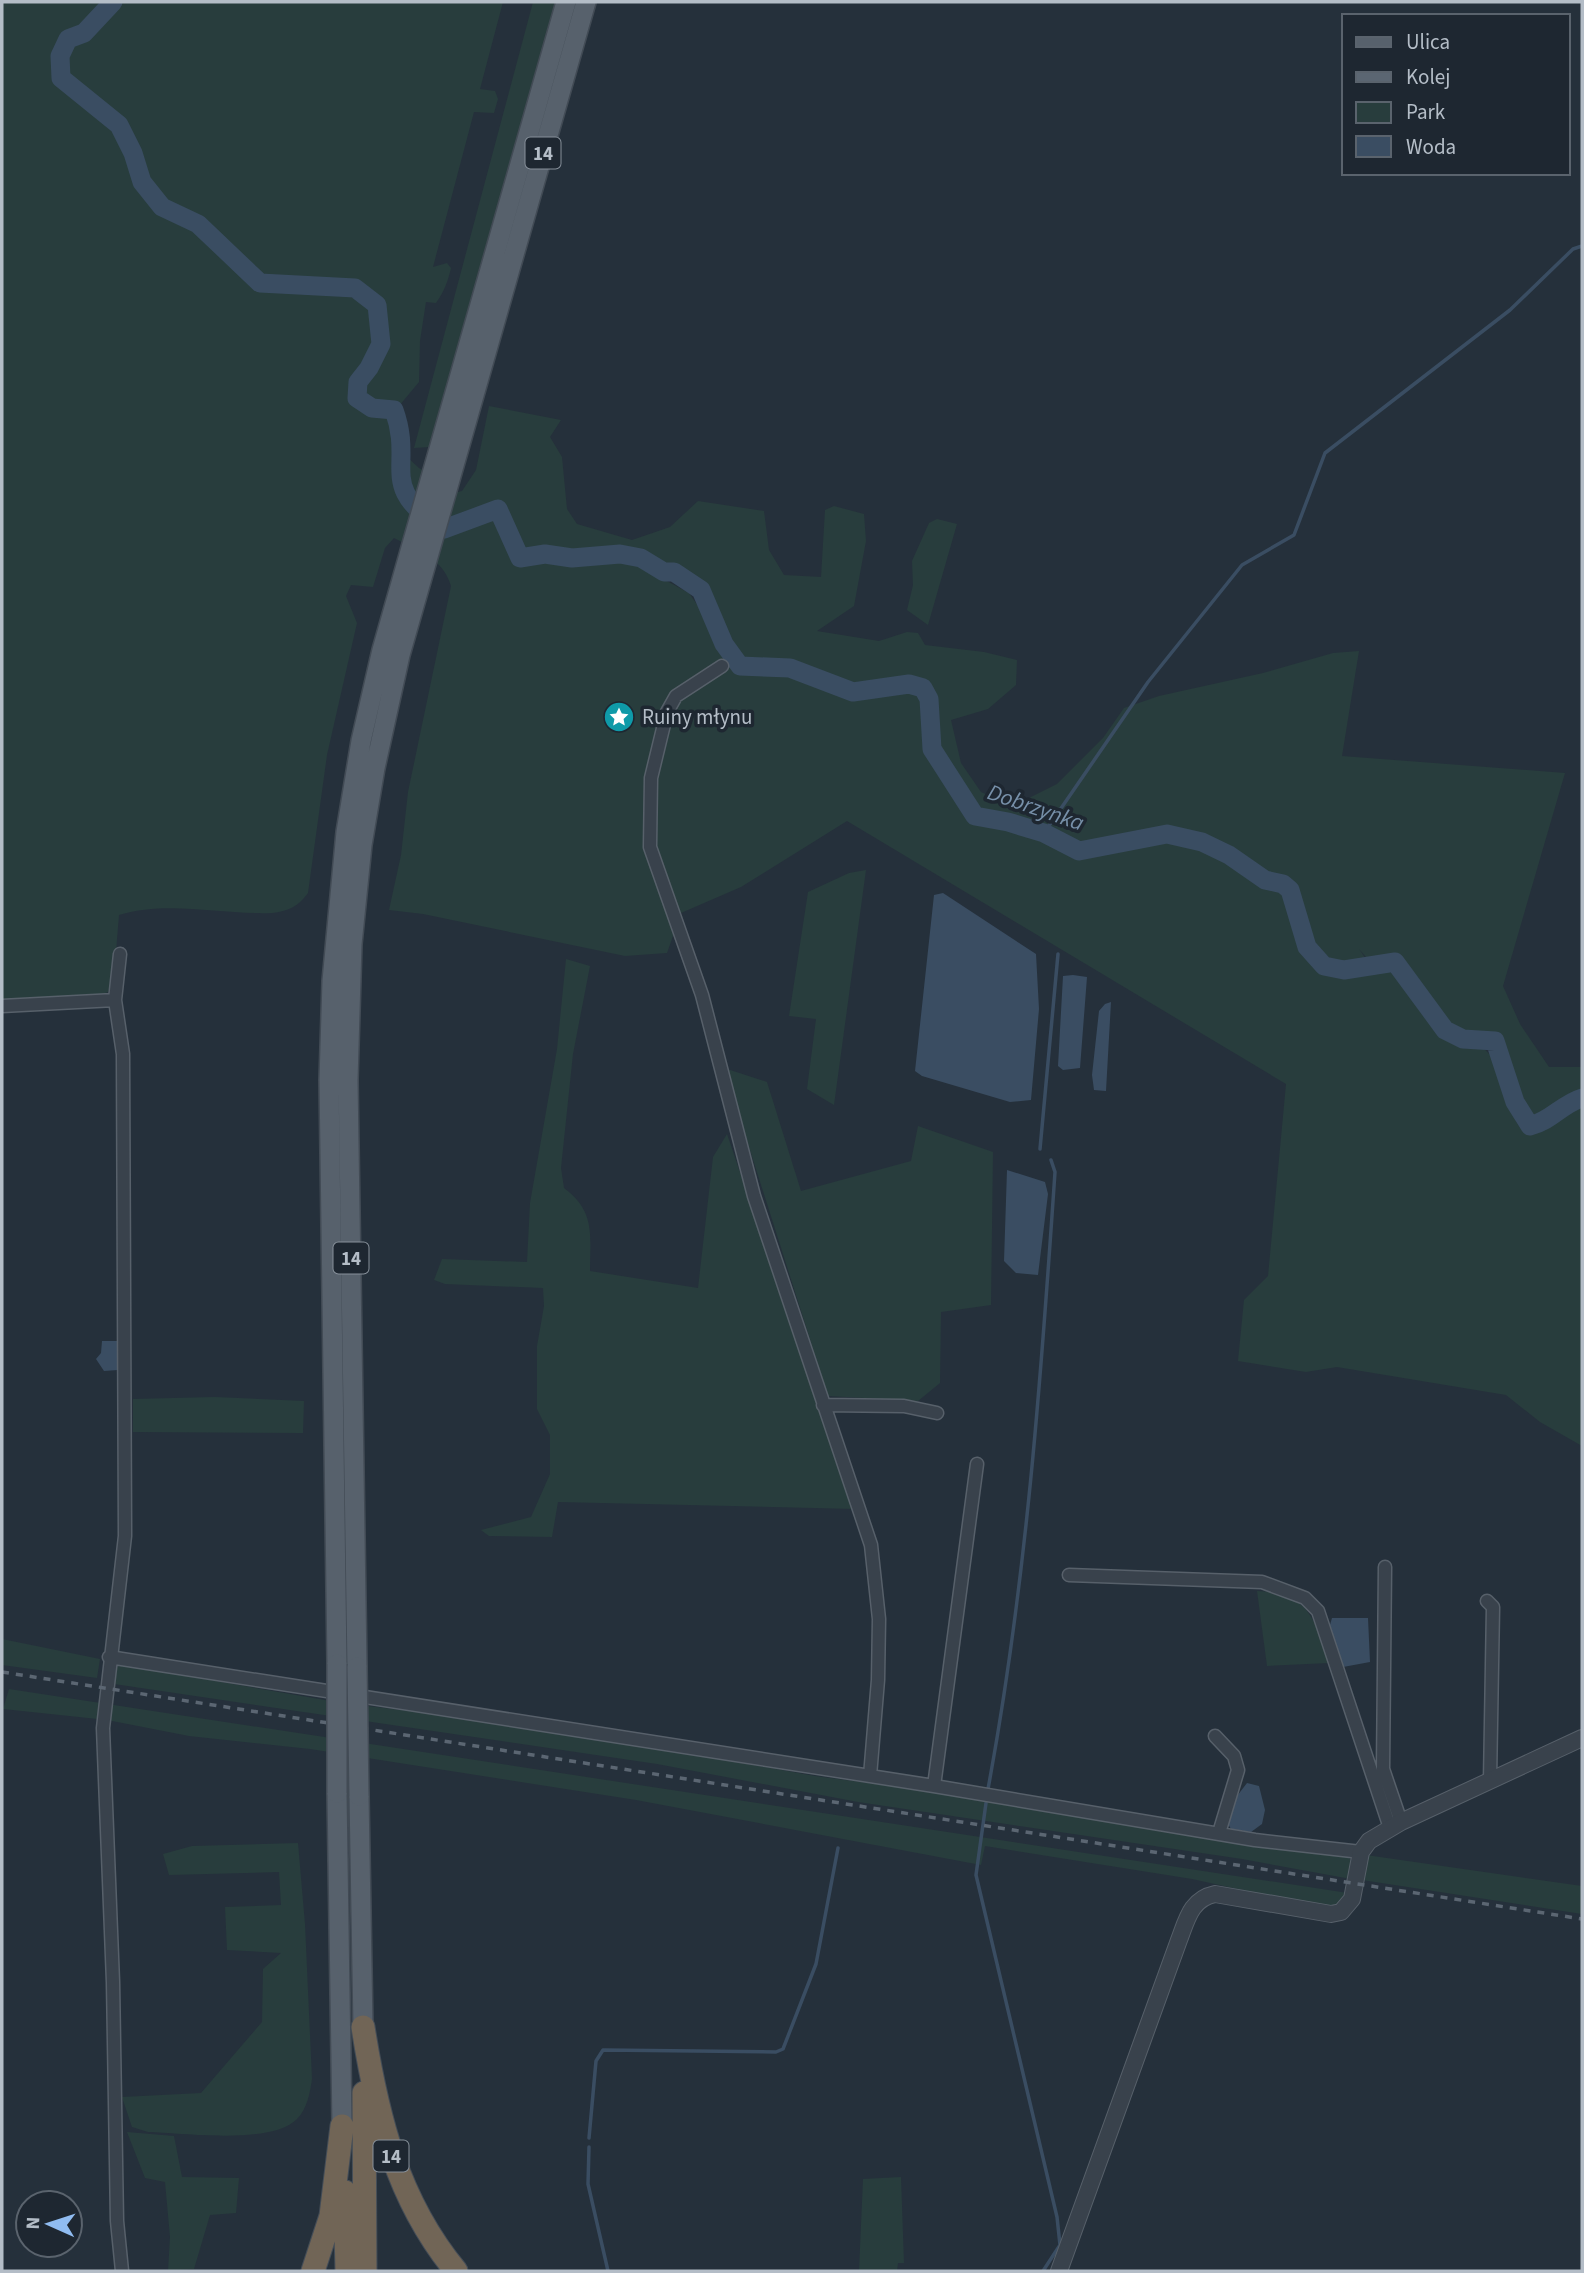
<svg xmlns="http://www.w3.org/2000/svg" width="1584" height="2273" font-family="'Source Sans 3',sans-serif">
<rect width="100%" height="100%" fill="#25303b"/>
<path fill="#283d3d" d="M2,2h501l-23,87 15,2 3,8 -4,14 -20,-1 -41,155 14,-4 4,5c-3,13 -7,24 -15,35l-10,-1 -6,39 -1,41 -20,24 11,40 -4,10 13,12 39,24 4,-1 14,-21 13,-64 72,14 -11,17 12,20 5,52 10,15 55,16 38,-13 28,-26 66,10 5,39 15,25 37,2 4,-67 9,-4 30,8 2,27 -12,65 -37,25 62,10 28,-9 11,1 7,12 59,7 33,8 -1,25 -28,24 -37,11 10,43 20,29 32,14 44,-22 46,-46 21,-30 35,-12 104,-23 70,-20 26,-2 -17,105 223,17 -62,213 17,38 29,43h33v34c-21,2 -31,20 -52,25l-15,-24 -20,-61 -32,-2 -18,-9 -50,-67 -22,2 -14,-16 9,13c-86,15 -47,-46 -84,-82l-18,-4 -36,-25 -27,-13 -35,-7 -88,16 -69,-30 -34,-5 -37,-56 -10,-61 -6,-11 -14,-4 -54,8 -38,-19v7l-28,-8 -50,-2 -16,-22 -23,-54 -27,-18h-10l-23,-14 -21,-4 -24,3 3,6 21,-3 17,5 52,28 14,20 14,34 15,21 10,7h49l64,22 58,-7 10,9 6,52 39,64 10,7 55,11 56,23 75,-15 22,3 35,11 34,25 26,8c18,22 10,58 35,77 23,17 43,-1 68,5 28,7 35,47 55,64 13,12 32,6 45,15 25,20 19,60 39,82 22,4 25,-13 41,-20 6,-2 13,-3 18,-4v339l-42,-24 -34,-27 -169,-28 -31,5 -68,-11 6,-61 24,-24 18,-192 -439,-263 -106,66 -60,26 -14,40 -42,3 -202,-42 -34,-4 12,-55 7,-63 43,-206c-8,-28 -33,-35 -57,-48l-9,10 -12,39 -22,-2 -5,11 11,27 -30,132 -19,138c-10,14 -20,18 -36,20 -51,2 -103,-13 -153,2l-5,60 -6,17 -11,4 -95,6z
M533,2h23l-126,445 -16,1z
M937,519l20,5 -29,101 -21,-15 6,-25 -1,-24 17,-38z
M866,870l-32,235 -27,-16 9,-70 -27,-3 19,-124 41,-19z
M566,959l24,7 -17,88 -12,114 3,20c32,24 26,47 26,83l108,17 15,-131 14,-23 128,375 -297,-7 -6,35 -63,-1 -8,-6 50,-13 19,-43v-39l-13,-26v-63l7,-40 -1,-18 -98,-4 -11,-4 8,-21 85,3 3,-59 27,-154z
M724,1068l43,14 34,109 110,-30 7,-35 75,26 -2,153 -50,7 -1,71 -22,18 -90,-5z
M214,1397l90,4 -1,32 -170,-1v-33z
M1257,1591c53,1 58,30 72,72l-62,3z
M2,1639l98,20 -3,19 -95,-13z
M124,1665l218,38 186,22 287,51 175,23 358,58 6,6 -3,16 -109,-20 -384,-57 -201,-38 -543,-80 1,-8h-3l4,-9z
M9,1689l1339,204 -1,8 -17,8 -138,-30 -207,-33 -4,19 -345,-65 -326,-51 -121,-13 -82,-16 -104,-11z
M298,1843l7,81 7,155c-2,14 -5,30 -15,40 -25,26 -113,14 -149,13l-16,-5 -10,-30 79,-4 61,-71 1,-53 18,-16 -54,-3 -2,-43 56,-2 -2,-33 -110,3 -6,-21 29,-8z
M1366,1855l216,31v28l-220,-34z
M127,2132l47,4 8,41 57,1 -3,35 -26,2 -16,54 -26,2 2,-34 -5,-55 -20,-4z
M901,2177l3,86h-6l-1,8h-38l4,-92z"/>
<path fill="#3a4d62" d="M943,893l93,61 3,55 -8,91 -21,2 -88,-26 -7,-5 19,-176z
M1073,975l14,2 -7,91 -17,2 -5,-4 5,-90z
M1111,1002l-5,89 -12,-1 -2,-15 7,-64 6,-7z
M1007,1170l38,12 3,12 -10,81 -22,-2 -12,-12z
M102,1341h17l-1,29 -14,1 -8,-12 5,-6z
M1332,1618h36l2,44 -27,5 -13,-42z
M1247,1783l12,3 6,24 -3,14 -11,8 -20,-3 -3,-5 9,-28z"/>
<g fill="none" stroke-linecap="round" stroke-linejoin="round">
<path stroke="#3a4d62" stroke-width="3.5" d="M1044,833l104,-151 94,-117 52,-30 31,-82 185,-143 63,-61 9,-3
M1040,1149l18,-195
M988,1789c38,-204 53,-410 67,-617l-4,-12
M986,1803l-10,72 81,342 3,28 -17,26
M589,2138l7,-77 7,-11 173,2 7,-3 33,-85 22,-116
M589,2147l-1,37 20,87"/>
<path stroke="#3a4d62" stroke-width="19" d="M113,2l-29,31 -16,6 -8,17 1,22 58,47 14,28 9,29 20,25 36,17 62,59 95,5 22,17 4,39 -12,24 -11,14 -1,16 15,10 22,2c21,58 -19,76 50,119l54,-20 22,49 25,-4 27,4 48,-4 21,4 23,14h10l27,18 23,54 16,22 50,2 63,24 56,-8 14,4 6,11 3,50 43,67 33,6 36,11 35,18 88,-17 35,8 27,13 36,25 18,4 7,6 17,57 17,19 20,4 51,-8 50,68 18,9 32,2 20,61 15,24c21,-5 32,-22 52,-28"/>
<g stroke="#57606a" stroke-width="15">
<path id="minor" d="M722,666l-46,30 -9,16 -16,66 -1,69 52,148 52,201 117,349 8,74 -1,61 -8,96
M115,1000l8,54 2,482 -22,192 10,254 4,239 5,50
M2,1006l113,-6 5,-46
M823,1405l81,1 33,7
M1385,1567l-2,202 18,53
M1069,1575l193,7 43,16 13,13 72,217
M1487,1601l6,6 -3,174
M109,1657l825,129 321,54 106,12
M1215,1736l19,20 4,14 -19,63
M934,1786l43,-322"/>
</g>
<g stroke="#57606a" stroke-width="18">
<path id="tertiary" d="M1059,2271l120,-331c8,-21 12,-41 36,-46l116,20 10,-2 11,-13 9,-47 8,-11 32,-19 181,-84"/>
</g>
<g stroke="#424b55" stroke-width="22">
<path id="primary" d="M337,1664l-8,-584 3,-99 14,-149 15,-91 21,-91 184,-648
M357,1667l-9,-587 4,-136 10,-99 13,-77 25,-113 186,-653
M337,1793l5,333
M359,1796l4,231"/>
</g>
<g stroke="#444d57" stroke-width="25">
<path id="motorway" d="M363,2027c14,89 34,173 93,244
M364,2093l1,178
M345,2192l2,79
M313,2271l18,-55 11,-90"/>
</g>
<use href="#minor" stroke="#39424c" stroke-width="12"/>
<use href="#tertiary" stroke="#39424c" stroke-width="16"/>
<use href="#primary" stroke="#57616c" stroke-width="19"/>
<use href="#motorway" stroke="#716556" stroke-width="23"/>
<path stroke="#5b6672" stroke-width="3.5" stroke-dasharray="7 7" stroke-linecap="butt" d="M2,1672l1580,247"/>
<g stroke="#424b55" stroke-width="22" stroke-linecap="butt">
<path id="primary-bridge" d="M357,1667l2,129
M337,1793v-129"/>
</g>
<use href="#primary-bridge" stroke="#57616c" stroke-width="19"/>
</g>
<defs>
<g id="sight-disc" transform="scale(1.575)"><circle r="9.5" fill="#0f9aa8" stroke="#1e2731"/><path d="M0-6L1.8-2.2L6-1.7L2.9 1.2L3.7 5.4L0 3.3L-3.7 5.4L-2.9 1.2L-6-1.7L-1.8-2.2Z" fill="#fff"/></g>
</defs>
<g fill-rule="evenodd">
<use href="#sight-disc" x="619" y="717"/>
</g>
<g text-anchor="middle" stroke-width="7" stroke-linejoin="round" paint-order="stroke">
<g fill="#1e2731" stroke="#87909a" stroke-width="2">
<rect x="525.5" y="137.5" width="35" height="31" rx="5"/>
<rect x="333.5" y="1242.5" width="35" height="31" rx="5"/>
<rect x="373.5" y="2140.5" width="35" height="31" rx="5"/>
</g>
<g font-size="19" font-weight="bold" fill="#b4bdc7">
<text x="543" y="160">14</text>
<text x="351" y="1265">14</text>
<text x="391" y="2163">14</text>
</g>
<g font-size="21" fill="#b4bdc7" stroke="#1e2731" text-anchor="start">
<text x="642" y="724">Ruiny młynu</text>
</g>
<g font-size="23" font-style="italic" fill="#7790a9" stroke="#1e2731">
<text transform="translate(1036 807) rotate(19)" y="8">Dobrzynka</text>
</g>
</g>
<rect width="1584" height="2273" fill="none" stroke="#b4bdc7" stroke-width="7"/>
<rect x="1342" y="14" width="228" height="161" fill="#1e2731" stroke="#5a636d" stroke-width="2"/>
<rect x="1356" y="37" width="35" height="10" fill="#57616c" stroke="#5a636d" stroke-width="2"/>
<text x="1406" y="49" font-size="21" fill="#b4bdc7">Ulica</text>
<rect x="1356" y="72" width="35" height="10" fill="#5b6672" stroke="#5a636d" stroke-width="2"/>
<text x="1406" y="84" font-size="21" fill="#b4bdc7">Kolej</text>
<rect x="1356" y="102" width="35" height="21" fill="#283d3d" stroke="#5a636d" stroke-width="2"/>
<text x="1406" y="119" font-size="21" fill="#b4bdc7">Park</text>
<rect x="1356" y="136" width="35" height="21" fill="#3a4d62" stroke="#5a636d" stroke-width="2"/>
<text x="1406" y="154" font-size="21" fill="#b4bdc7">Woda</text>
<g transform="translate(49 2224) rotate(273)"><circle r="33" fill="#1e2731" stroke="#5a636d" stroke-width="2"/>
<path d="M0-5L12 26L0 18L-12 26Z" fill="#90bcf1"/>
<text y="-10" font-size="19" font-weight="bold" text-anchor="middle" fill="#b4bdc7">N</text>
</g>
</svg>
